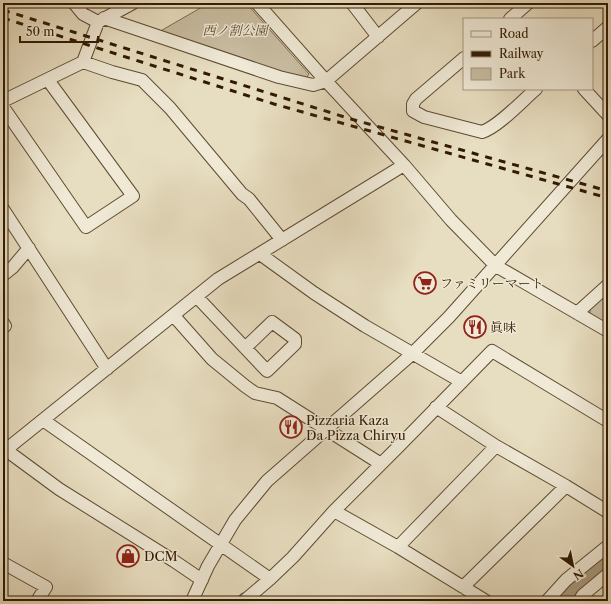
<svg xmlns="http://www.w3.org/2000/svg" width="611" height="604" font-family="'Libre Caslon Text','Noto Serif JP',serif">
<rect width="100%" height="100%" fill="#e7ddc0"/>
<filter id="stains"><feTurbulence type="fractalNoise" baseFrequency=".005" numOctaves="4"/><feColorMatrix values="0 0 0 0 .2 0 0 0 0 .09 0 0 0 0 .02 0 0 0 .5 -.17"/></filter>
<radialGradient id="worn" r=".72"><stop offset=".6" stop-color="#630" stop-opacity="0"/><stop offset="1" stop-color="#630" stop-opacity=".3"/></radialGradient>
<path fill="#c8bca0" stroke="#7d6b50" d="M209,3h37l63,71 -4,6 -148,-47z
M608,291v34l-18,-11v-7z"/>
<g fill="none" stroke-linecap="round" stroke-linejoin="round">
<path stroke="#79674d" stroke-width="3" d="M235,601l8,-7"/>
<path stroke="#a99b7f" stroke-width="19" d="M564,601l20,-18 24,-17"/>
<g stroke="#5f4b31" stroke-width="14">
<path id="minor" d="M74,3l9,11 15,8
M257,3l69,78 78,84 47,55 45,46 112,65
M352,3l26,34
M104,18l175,59 34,8 13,-4 91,-78
M510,19l18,-16
M592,41l16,-14
M464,58l-48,41 -3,5v7l11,6 58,15c16,-5 40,-31 54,-43
M83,62l29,10 30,8 28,28 72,86 7,5 33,41
M584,89l24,26
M3,101l80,-39 15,-40 35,-19
M3,107l83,120 47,-31 -85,-116
M3,209l104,160
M260,254l54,39 51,33 97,56
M3,275l10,-8 16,-19
M197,297l70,74 28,-27v-5l-23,-17 -27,26
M577,313l31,-28
M174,316l38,43 33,27 10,7 22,5 104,66
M3,323l2,3
M436,407l60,39 70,40 42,26
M43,420l227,159
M6,450l53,39 115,72 28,19
M3,452l215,-173 186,-114
M334,511l64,36 88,54
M398,547l98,-101
M3,563l43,24 -9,14
M463,587l103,-101
M192,601l16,-35 27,-46 32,-39 145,-127 37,-37 159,-178
M244,601l26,-22 23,-22 41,-46 64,-64 94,-96 116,70
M547,601l19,-21 42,-34
M579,601l4,-6 25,-21"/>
</g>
<use href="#minor" stroke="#efe9d6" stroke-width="12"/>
<path stroke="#321a01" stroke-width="3" stroke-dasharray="7 7" stroke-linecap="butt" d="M3,10l348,109 257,72
M3,18l271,86 334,94"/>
</g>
<defs>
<g id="supermarket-ring" transform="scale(1.15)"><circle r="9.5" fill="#efe9d6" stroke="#8f2418" stroke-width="1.5"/><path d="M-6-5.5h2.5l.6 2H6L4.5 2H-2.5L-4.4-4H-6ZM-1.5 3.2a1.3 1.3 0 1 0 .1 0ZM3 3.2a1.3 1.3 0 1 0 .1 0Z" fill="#8f2418"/></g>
<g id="restaurant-ring" transform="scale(1.15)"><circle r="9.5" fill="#efe9d6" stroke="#8f2418" stroke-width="1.5"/><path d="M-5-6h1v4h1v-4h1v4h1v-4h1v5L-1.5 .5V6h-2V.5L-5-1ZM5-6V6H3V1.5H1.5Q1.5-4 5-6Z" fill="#8f2418"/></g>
<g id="shop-ring" transform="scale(1.15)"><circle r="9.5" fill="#efe9d6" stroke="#8f2418" stroke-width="1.5"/><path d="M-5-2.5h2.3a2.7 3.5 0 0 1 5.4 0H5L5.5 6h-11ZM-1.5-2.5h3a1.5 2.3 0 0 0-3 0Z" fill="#8f2418"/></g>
</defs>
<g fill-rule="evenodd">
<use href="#supermarket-ring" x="425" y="283"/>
<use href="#restaurant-ring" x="475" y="327"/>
<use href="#restaurant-ring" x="291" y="427"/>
<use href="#shop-ring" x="128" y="556"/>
</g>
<g text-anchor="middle" stroke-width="3" stroke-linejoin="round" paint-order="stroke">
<g font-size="13" font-style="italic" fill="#5f4b31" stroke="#efe9d6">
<text x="235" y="35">西ノ割公園</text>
</g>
<g font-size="13" fill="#321a01" stroke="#efe9d6" text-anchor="start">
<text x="440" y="288">ファミリーマート</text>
<text x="490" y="332">眞味</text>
<text x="306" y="425">Pizzaria Kaza<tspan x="306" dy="15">Da Pizza Chiryu</tspan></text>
<text x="144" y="561">DCM</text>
</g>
</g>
<rect width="611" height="604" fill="none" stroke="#e7ddc0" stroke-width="16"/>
<rect x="4" y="4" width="603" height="596" fill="none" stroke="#321a01" stroke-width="2"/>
<rect x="8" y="8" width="595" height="588" fill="none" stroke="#321a01"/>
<rect x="463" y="18" width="130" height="72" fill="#efe9d6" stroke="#a39681"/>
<rect x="471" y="31" width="20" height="6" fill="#efe9d6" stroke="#a39681"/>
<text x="499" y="38" font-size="12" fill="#321a01">Road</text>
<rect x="471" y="51" width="20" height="6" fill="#321a01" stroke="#a39681"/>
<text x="499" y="58" font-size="12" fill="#321a01">Railway</text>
<rect x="471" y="68" width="20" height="12" fill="#c8bca0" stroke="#a39681"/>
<text x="499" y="78" font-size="12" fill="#321a01">Park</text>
<g transform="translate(573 566) rotate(147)" stroke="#efe9d6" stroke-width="3" paint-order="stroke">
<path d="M0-3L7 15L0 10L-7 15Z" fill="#321a01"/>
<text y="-6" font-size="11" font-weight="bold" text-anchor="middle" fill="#321a01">N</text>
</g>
<path d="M20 36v6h78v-6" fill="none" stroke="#321a01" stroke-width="2"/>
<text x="26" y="36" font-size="12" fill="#321a01" stroke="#efe9d6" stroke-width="3" paint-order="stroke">50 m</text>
<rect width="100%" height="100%" filter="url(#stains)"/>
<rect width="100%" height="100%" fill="url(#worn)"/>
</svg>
